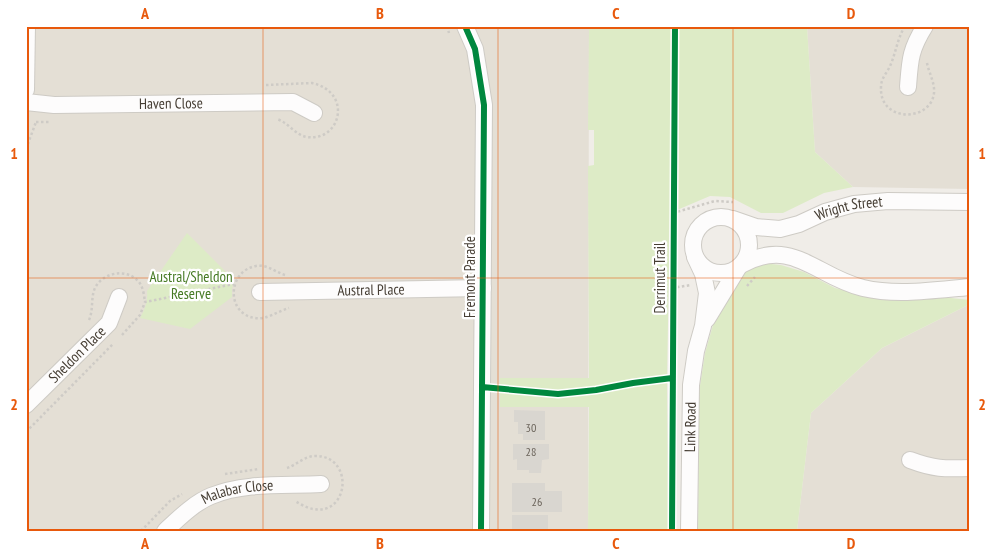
<svg xmlns="http://www.w3.org/2000/svg" width="996" height="557" font-family="'PT Sans Narrow',sans-serif">
<rect width="100%" height="100%" fill="#f0ede8"/>
<path fill="#e4dfd5" d="M26,26h563l-1,505h-562z
M807,26h163v163l-117,-2 -38,-35z
M970,304v227h-173l14,-118 71,-65z"/>
<path fill="#ddebc6" d="M589,26h218l8,126 38,35 -29,6 -41,20h-22l-31,-16 -20,-1 -40,17 -3,166 1,152h-80l1,-124h-89v-29h89l-1,-212 6,-1v-35h-6z
M187,233l47,47 -2,9v8l-42,32 -50,-11c5,-9 8,-16 7,-27z
M762,263l19,2 23,7 31,16 16,4 90,5 29,3v4l-88,44 -71,65 -14,118h-99l1,-139 6,-39 8,-28 21,-39 9,-13z"/>
<path fill="#d9d6d0" d="M514,410l31,1v29h-22v-6h-5v-12h-4z
M513,444h36v15l-7,1 -1,13h-12v-3h-12v-11l-4,1z
M512,483h33v8h17v21h-50z
M512,515h36v16h-32v-2h-4z"/>
<g fill="none" stroke-linecap="round" stroke-linejoin="round">
<g stroke="#cecbc5" stroke-width="18">
<g id="minor">
<path d="M465,26l10,23 9,56 -3,426"/>
<path d="M908,87c2,-27 2,-37 17,-61"/>
<path d="M26,90l1,-64"/>
<path id="s1" d="M26,102l28,3 239,-3 21,11"/>
<circle cx="721" cy="245" r="28"/>
<path id="s2" d="M733,219l23,8 24,2 19,-5 26,-12 29,-8 34,-3 82,1"/>
<path d="M741,265c52,-29 75,12 122,23 34,8 72,2 107,-1"/>
<path id="s3" d="M260,292l223,-4"/>
<path d="M707,319l31,-51"/>
<path id="s4" d="M26,405l83,-82 10,-26"/>
<path d="M910,460c24,9 34,9 60,8"/>
<path id="s5" d="M165,531c14,-13 29,-28 46,-35 34,-14 74,-10 110,-12"/>
<path id="s6" d="M689,531l2,-146 5,-34 7,-25 4,-33 -4,-19 -8,-17"/>
</g>
</g>
<path stroke="#cecbc6" stroke-width="2.5" stroke-dasharray="2.5 2.5" stroke-linecap="butt" d="M447,26l2,7
M905,26c-8,13 -9,27 -15,40 -3,7 -9,12 -9,21 -2,36 50,35 53,6 1,-10 -5,-20 -7,-30
M266,85l46,-2c41,9 29,59 -5,54 -12,-2 -18,-14 -30,-18
M36,122h14
M26,149l10,-27
M673,213l42,-12 18,1
M285,275c-10,-3 -18,-11 -29,-9 -29,5 -30,48 -1,52 12,2 23,-7 34,-10
M747,286l8,-9
M672,288l19,-3
M89,320c5,-11 1,-24 7,-34 9,-14 30,-17 41,-6 6,5 7,15 8,22
M122,335l18,-20 5,-13 89,-18
M26,432l87,-88
M287,468c9,-3 18,-12 28,-12 39,-1 35,60 -2,53 -6,-1 -13,-5 -18,-8
M225,474l34,-5
M141,531l29,-30 12,-7"/>
<use href="#minor" stroke="#fdfcfc" stroke-width="16"/>
<g stroke="#fff" stroke-width="9">
<path id="cycleway" d="M465,26l10,23 9,56 -3,426
M482,387l76,7 38,-4 37,-7 39,-5
M672,531l3,-505"/>
</g>
<use href="#cycleway" stroke="#00873e" stroke-width="6"/>
</g>
<path fill="none" stroke="#e8590c" stroke-width="1" stroke-opacity="0.55" d="M263,26v505M498,26v505M733,26v505M26,278h944"/>
<g text-anchor="middle" stroke-width="4.5" stroke-linejoin="round" paint-order="stroke">
<g font-size="12" fill="#6c655c">
<text x="531" y="432">30</text>
<text x="531" y="456">28</text>
<text x="537" y="506">26</text>
</g>
<g font-size="15" fill="#463e34" stroke="#fff">
<text dy="5" stroke="none"><textPath href="#s1" startOffset="145">Haven Close</textPath></text>
<text dy="5" stroke="none"><textPath href="#s2" startOffset="121">Wright Street</textPath></text>
<text transform="translate(470 277) rotate(-90)" y="5">Fremont Parade</text>
<text transform="translate(660 278) rotate(-90)" y="5">Derrimut Trail</text>
<text dy="5" stroke="none"><textPath href="#s3" startOffset="111">Austral Place</textPath></text>
<text dy="5" stroke="none"><textPath href="#s4" startOffset="72">Sheldon Place</textPath></text>
<text dy="5" stroke="none"><textPath href="#s6" startOffset="104">Link Road</textPath></text>
<text dy="5" stroke="none"><textPath href="#s5" startOffset="85">Malabar Close</textPath></text>
</g>
<g font-size="15" fill="#467a24" stroke="#fff">
<text x="191" y="282">Austral/Sheldon<tspan x="191" dy="17">Reserve</tspan></text>
</g>
</g>
<rect width="996" height="557" fill="none" stroke="#ffffff" stroke-width="55"/>
<rect x="28" y="28" width="940" height="502" fill="none" stroke="#e8590c" stroke-width="2"/>
<g font-size="16" text-anchor="middle" font-weight="bold" fill="#e8590c">
<text x="145" y="19">A</text>
<text x="380" y="19">B</text>
<text x="616" y="19">C</text>
<text x="851" y="19">D</text>
<text x="14" y="159">1</text>
<text x="982" y="159">1</text>
<text x="14" y="410">2</text>
<text x="982" y="410">2</text>
<text x="145" y="549">A</text>
<text x="380" y="549">B</text>
<text x="616" y="549">C</text>
<text x="851" y="549">D</text>
</g>
</svg>
